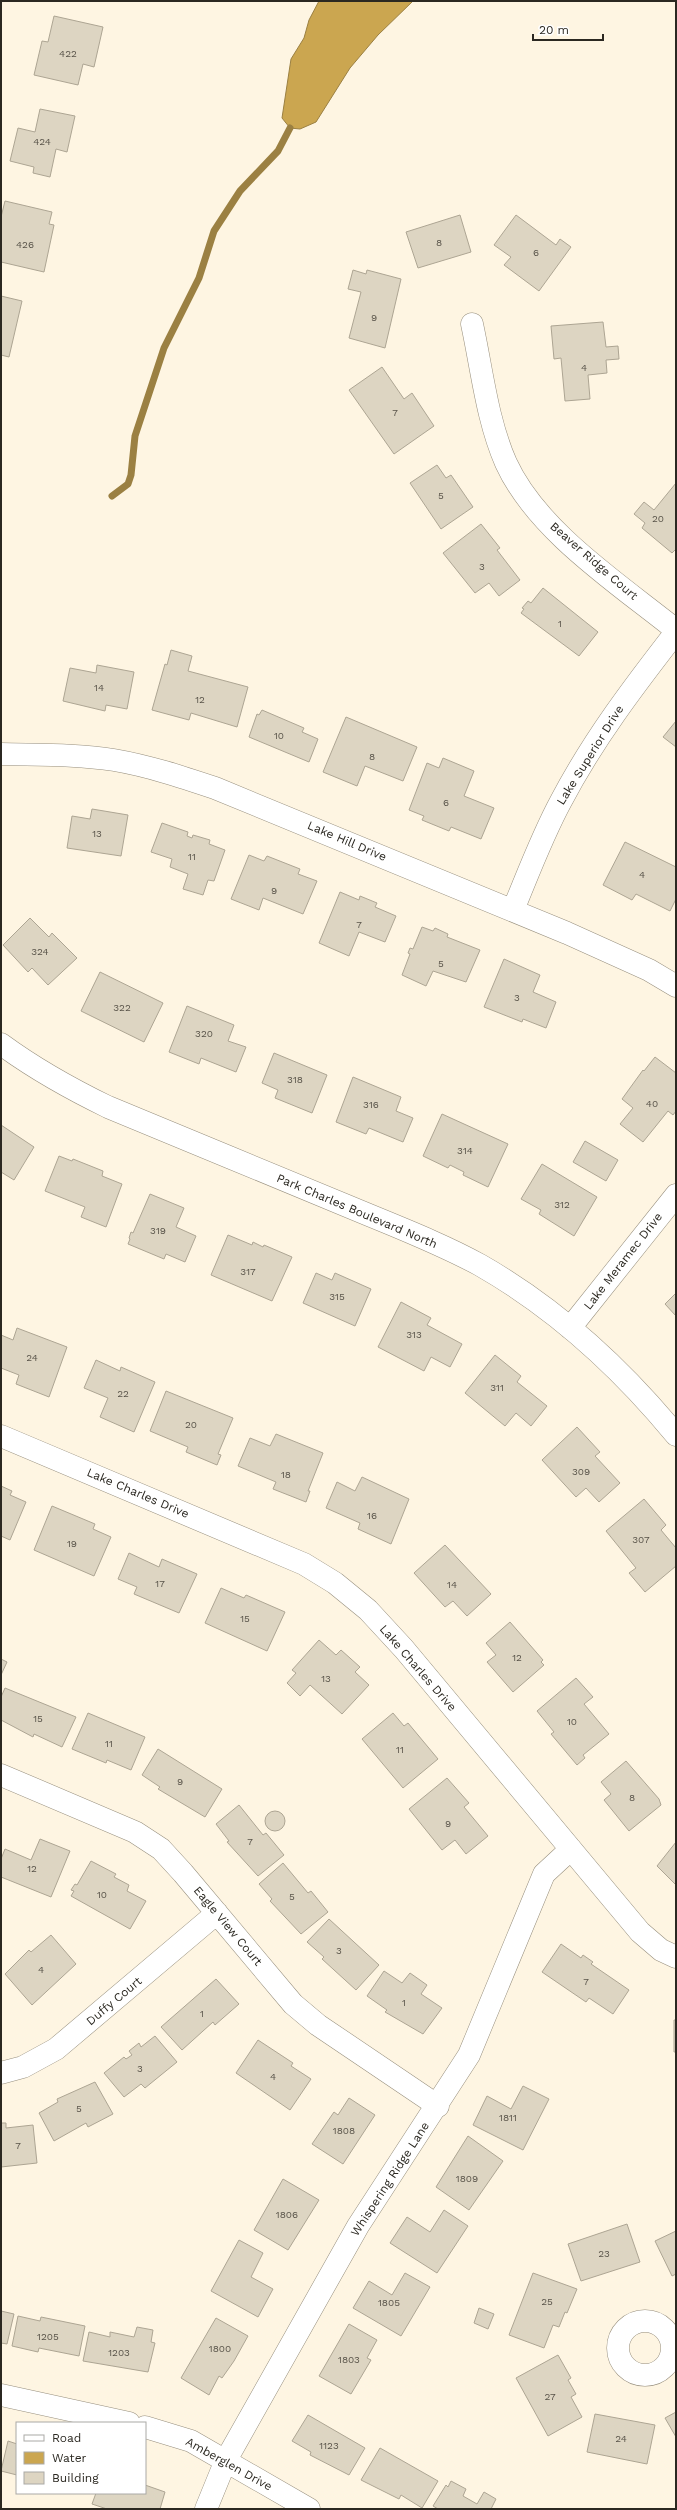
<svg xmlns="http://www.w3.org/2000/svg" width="677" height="2510" font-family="'Work Sans',sans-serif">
<rect width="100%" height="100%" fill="#fef5e2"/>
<path fill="#cba650" stroke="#9b8042" d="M319,1h94l-35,34 -28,33 -34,54 -16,7 -10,-1 -8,-10 9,-59 13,-21 5,-18z"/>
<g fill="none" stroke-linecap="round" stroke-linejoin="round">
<path stroke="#9b8042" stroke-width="7" d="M112,496l16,-12 3,-9 4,-39 29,-88 35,-70 15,-47 26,-40 38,-40 12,-23"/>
</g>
<path fill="#ddd5c2" stroke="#ada593" d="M54,16l49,11 -9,40 -11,-3 -5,21 -44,-10 8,-34 6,1z
M40,109l35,7 -8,36 -11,-3 -6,28 -17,-4 1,-6 -24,-6 8,-33 17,4z
M5,201l47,11 -3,12 5,1 -10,47 -43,-10v-45z
M460,215l11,37 -53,16 -12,-36z
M516,215l40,30 4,-6 11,8 -32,44 -35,-26 7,-8 -17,-12z
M353,270l13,4 1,-4 34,9 -16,69 -36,-10 12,-46 -13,-3z
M1,296l21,5 -13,56 -8,-2z
M603,322l3,25 12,-1 1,13 -13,1 1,13 -19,2 2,24 -25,2 -4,-43 -7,1 -3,-33z
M382,367l22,32 8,-6 22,33 -40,28 -45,-64z
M437,465l9,13 5,-3 22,32 -32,22 -31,-46z
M676,483v66l-4,4 -30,-25 3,-5 -11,-9 10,-12 10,8z
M481,524l19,24 -3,2 23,30 -21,16 -10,-13 -14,10 -32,-40z
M543,588l55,44 -19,24 -58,-43 3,-4 -2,-1 6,-7 3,2z
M171,650l21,6 -4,15 60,16 -11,40 -46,-14 -2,7 -37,-10 13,-46 2,1z
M97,665l37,7 -7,37 -21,-4 -1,6 -42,-10 7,-33 26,5z
M262,710l42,18 -2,4 16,7 -9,23 -60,-25 8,-23 2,1z
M346,717l71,30 -14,34 -38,-15 -8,20 -34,-14z
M676,721v26l-13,-10z
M443,758l31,13 -10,25 30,12 -13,31 -30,-12 -2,4 -27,-11 2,-4 -15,-6 18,-47 12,5z
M92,809l36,6 -7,41 -54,-8 5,-32 18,3z
M162,823l26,9 -1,4 5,2 1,-3 17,5 -1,4 16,6 -11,31 -6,-1 -5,15 -20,-6 5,-15 -18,-7 2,-8 -21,-7z
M625,842l51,25v32l-6,12 -34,-17 -4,6 -29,-15z
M249,855l15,6 3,-5 33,13 -2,5 19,7 -14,33 -40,-16 -4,12 -28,-11z
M340,892l19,8 1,-4 17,7 -2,4 21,9 -11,26 -26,-10 -10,24 -30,-13z
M30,918l19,19 3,-4 25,25 -29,27 -16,-17 -4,4 -25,-27z
M422,927l11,4 2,-3 13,6 -1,3 33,13 -14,32 -33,-11 -7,15 -24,-11 8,-21 -2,-1 2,-5 3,1z
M504,959l36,16 -7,17 23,10 -10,26 -23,-9 -1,3 -38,-15z
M100,972l63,31 -19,39 -63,-31z
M187,1006l47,19 -6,16 18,6 -10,25 -35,-14 -2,6 -30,-12z
M274,1053l53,22 -15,38 -37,-15 3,-8 -16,-7z
M655,1057l21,16v38l-3,4 -5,-4 -25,31 -23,-18 13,-16 -11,-9 21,-29 1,1z
M353,1077l48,20 -5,14 17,7 -10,24 -34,-14 -3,6 -30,-12z
M442,1114l66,30 -20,43 -25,-12 1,-3 -14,-7 -2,3 -25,-12z
M1,1125l33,22 -20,33 -13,-8z
M585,1141l33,19 -12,21 -33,-19z
M59,1156l13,5 1,-2 30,12 -1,5 20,8 -16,43 -25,-10 4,-10 -40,-16z
M542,1164l55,33 -23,39 -35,-22 2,-4 -20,-11z
M150,1194l34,14 -8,19 20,9 -11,26 -19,-8 -2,5 -36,-15 2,-5 -1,-1 2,-6 2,1z
M228,1235l24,10 1,-3 10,5 1,-2 28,12 -20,44 -61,-26z
M316,1273l16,7 3,-7 36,16 -16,37 -52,-23z
M676,1293v23l-11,-12z
M401,1302l30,16 -4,7 35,19 -12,23 -19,-10 -7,14 -46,-24z
M17,1328l50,19 -18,50 -33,-13 3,-9 -18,-7v-33l12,5z
M495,1355l26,21 -4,6 30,24 -16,20 -15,-13 -11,13 -40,-33z
M96,1360l24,11 1,-4 34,15 -21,50 -34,-15 8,-19 -24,-10z
M166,1391l67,27 -15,36 3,1 -4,10 -31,-13 2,-5 -38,-16z
M577,1427l23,25 -5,4 25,27 -21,19 -13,-14 -10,9 -34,-37z
M276,1434l47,19 -15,38h2l-4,11 -33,-13 3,-7 -38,-16 12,-28 20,8z
M362,1477l47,22 -18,45 -33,-15 2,-6 -34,-15 11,-26 18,9z
M1,1486l11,5 -2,4 16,7 -16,38 -9,-4z
M644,1499l22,26 -5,5 15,18v18l-31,26 -16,-19 7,-5 -30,-37z
M52,1506l43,18 -2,5 18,8 -17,39 -60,-26z
M445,1545l46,49 -24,22 -14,-15 -8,6 -31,-34z
M129,1553l30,14 3,-8 35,15 -18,39 -45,-19 3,-7 -19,-8z
M221,1588l23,10 2,-3 39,17 -18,39 -62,-28z
M510,1622l33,38 -2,2 3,3 -31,27 -26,-30 9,-7 -10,-12z
M319,1640l17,15 5,-5 19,17 -5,5 14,13 -27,29 -32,-29 -10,11 -13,-13 9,-10 -4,-3z
M1,1659l6,3 -6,13z
M576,1678l17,19 -9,7 25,30 -26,21 2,3 -8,7 -26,-31 3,-2 -17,-21z
M5,1688l71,29 -14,30 -28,-13 -1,3 -32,-17v-23z
M88,1713l57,24 -14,33 -24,-10 -1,3 -34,-14z
M393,1713l11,13 4,-3 30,36 -35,29 -41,-49z
M158,1749l64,40 -17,28 -47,-28 2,-2 -18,-12z
M626,1761l33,38 2,6 -32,26 -25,-31 7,-6 -10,-12z
M447,1778l22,25 -5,4 24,29 -22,18 -11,-14 -13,10 -33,-41z
M239,1805l24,30 3,-2 18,22 -26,21 -31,-34 2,-1 -13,-17z
M265 1821a10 10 0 1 1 20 0a10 10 0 1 1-20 0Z
M40,1839l30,12 -19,46 -50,-20v-18l4,-10 26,11z
M676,1842v43l-19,-19z
M91,1861l25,13 -2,3 15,8 -2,6 19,10 -16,28 -59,-33 3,-5 -3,-1 4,-6 2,1z
M283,1863l25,30 3,-2 17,21 -27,22 -31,-33 2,-2 -13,-15z
M329,1919l50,46 -23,25 -34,-31 2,-2 -17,-15z
M51,1935l25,29 -44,41 -27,-31 24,-24 2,2z
M561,1944l20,14 2,-3 10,7 -2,2 38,26 -16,24 -24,-16 -3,4 -44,-30z
M384,1971l18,12 8,-10 17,12 -6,9 21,14 -19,26 -38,-22 2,-2 -20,-14z
M216,1979l23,25 -24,21 -2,-3 -31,28 -21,-23z
M674,2020h2v32h-2z
M155,2036l22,26 -32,26 -4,-4 -17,13 -20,-24 20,-16 2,2 6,-4 -3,-4 10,-8 2,4z
M258,2040l35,23 -2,3 20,13 -21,31 -54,-37z
M95,2082l18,32 -25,13 -2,-4 -32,18 -15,-28 19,-11 -1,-3z
M523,2086l26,13 -26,51 -50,-25 14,-29 24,13z
M349,2098l26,17 -32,49 -31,-20 22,-32 4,3z
M1,2123h5v5l27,-3 4,38 -36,4z
M468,2136l35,25 -34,49 -33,-23z
M283,2179l36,21 -31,50 -34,-20z
M444,2210l24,16 -31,47 -47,-30 17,-26 23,15z
M627,2224l13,38 -59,19 -13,-37z
M676,2231v43l-4,2 -17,-35z
M239,2240l24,13 -12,24 22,12 -15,28 -47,-26z
M405,2273l25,14 -29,49 -48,-28 16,-27 23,14z
M533,2273l44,16 -10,24 -2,-1 -6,15 -6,-2 -9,23 -35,-13z
M479,2308l15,6 -6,15 -14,-6z
M1,2311l13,3 -7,30 -6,-1z
M18,2316l22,5 1,-4 44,9 -6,30 -40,-8 -1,4 -26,-6z
M216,2318l32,18 -14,25 -12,17 -3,-2 -10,19 -28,-17z
M349,2324l28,16 -10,18 4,2 -20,34 -32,-18z
M137,2327l16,3 -2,12 4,1 -7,29 -65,-11 6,-29 21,5v-5l24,5z
M558,2355l13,23 -3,2 8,14 -5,3 11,20 -34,19 -32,-58z
M676,2412v25l-11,-19z
M595,2414l60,11 -8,39 -60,-12z
M308,2415l57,33 -16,27 -39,-20 1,-3 -19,-11z
M8,2441l9,3v31l-16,-4z
M380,2448l58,33 -16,27 -21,-13 -2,4 -38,-19z
M451,2481l15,8 -3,7 14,8 7,-12 12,7 -5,10h-53l-5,-3 13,-21 2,2z
M145,2485l20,7 -5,17h-53l-15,-5 4,-11h49z"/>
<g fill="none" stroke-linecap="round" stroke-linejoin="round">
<g stroke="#978f7e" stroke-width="23">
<path id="street" d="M472,324c10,46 15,96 34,139 31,68 113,121 170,167
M1,754c38,1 76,0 113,6 35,6 68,17 101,28l352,145 82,37 27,16
M513,910c15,-36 29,-74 48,-109 32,-61 73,-115 115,-169
M1,1044c34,25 70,45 107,63 81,34 163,67 244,101 43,18 88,35 128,57 77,44 140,102 196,170
M570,1328l106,-133
M1,1436l303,128 31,19 33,27 36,39 236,283 21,18 15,7
M1,1775l134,57 26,17 22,24 110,131 25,21 120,81
M1,2073l22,-6 33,-18 161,-136
M618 2348a27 27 0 1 1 54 0a27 27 0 1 1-54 0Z
M1,2395l128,28
M145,2427l46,14 118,68
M206,2509l20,-49 132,-234 111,-171 75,-181 27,-25"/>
</g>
<use href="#street" stroke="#fff" stroke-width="22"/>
</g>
<g text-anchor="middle" stroke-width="3.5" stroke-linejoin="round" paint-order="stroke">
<g font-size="10" fill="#585349">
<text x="68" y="57">422</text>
<text x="42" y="145">424</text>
<text x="439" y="246">8</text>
<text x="25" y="248">426</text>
<text x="536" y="256">6</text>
<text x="374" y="321">9</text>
<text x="584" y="371">4</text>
<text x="395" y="416">7</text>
<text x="441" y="499">5</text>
<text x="658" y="522">20</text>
<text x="482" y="570">3</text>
<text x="560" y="627">1</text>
<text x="99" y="691">14</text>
<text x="200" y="703">12</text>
<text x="279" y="739">10</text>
<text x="372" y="760">8</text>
<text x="446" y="806">6</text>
<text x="97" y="837">13</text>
<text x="192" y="860">11</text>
<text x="642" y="878">4</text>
<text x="274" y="894">9</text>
<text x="359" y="928">7</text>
<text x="40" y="955">324</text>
<text x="441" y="967">5</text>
<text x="517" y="1001">3</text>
<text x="122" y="1011">322</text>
<text x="204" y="1037">320</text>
<text x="295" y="1083">318</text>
<text x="652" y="1107">40</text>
<text x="371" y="1108">316</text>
<text x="465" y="1154">314</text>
<text x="562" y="1208">312</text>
<text x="158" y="1234">319</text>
<text x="248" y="1275">317</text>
<text x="337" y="1300">315</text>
<text x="414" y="1338">313</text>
<text x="32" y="1361">24</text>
<text x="497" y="1391">311</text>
<text x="123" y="1397">22</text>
<text x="191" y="1428">20</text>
<text x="581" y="1475">309</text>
<text x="286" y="1478">18</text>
<text x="372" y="1519">16</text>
<text x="641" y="1543">307</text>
<text x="72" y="1547">19</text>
<text x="160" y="1587">17</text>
<text x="452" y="1588">14</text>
<text x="245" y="1622">15</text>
<text x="517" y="1661">12</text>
<text x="326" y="1682">13</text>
<text x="38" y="1722">15</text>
<text x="572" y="1725">10</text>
<text x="109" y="1747">11</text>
<text x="400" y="1753">11</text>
<text x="180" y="1785">9</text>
<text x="632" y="1801">8</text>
<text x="448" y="1827">9</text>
<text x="250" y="1845">7</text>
<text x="32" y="1872">12</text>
<text x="102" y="1898">10</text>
<text x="292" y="1900">5</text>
<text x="339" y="1954">3</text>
<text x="41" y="1973">4</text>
<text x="586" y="1985">7</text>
<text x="404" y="2006">1</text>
<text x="202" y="2017">1</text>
<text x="140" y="2072">3</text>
<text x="273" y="2080">4</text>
<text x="79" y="2112">5</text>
<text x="508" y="2121">1811</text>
<text x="344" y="2134">1808</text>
<text x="18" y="2149">7</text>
<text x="467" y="2182">1809</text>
<text x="287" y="2218">1806</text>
<text x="604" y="2257">23</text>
<text x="547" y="2305">25</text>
<text x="389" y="2306">1805</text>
<text x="48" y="2340">1205</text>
<text x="220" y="2352">1800</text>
<text x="119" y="2356">1203</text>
<text x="349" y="2363">1803</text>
<text x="550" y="2400">27</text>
<text x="621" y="2442">24</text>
<text x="329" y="2449">1123</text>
</g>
<g font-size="12" fill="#2b2821" stroke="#fff">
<text transform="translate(594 561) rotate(41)" y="4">Beaver Ridge Court</text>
<text transform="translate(590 755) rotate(-58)" y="4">Lake Superior Drive</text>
<text transform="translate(347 841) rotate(23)" y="4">Lake Hill Drive</text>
<text transform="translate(357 1211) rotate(23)" y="4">Park Charles Boulevard North</text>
<text transform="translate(623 1261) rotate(-52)" y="4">Lake Meramec Drive</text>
<text transform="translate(138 1493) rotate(23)" y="4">Lake Charles Drive</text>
<text transform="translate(418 1668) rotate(49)" y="4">Lake Charles Drive</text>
<text transform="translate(228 1926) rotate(50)" y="4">Eagle View Court</text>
<text transform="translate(114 2001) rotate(-40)" y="4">Duffy Court</text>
<text transform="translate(390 2179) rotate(-57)" y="4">Whispering Ridge Lane</text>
<text transform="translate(229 2464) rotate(29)" y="4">Amberglen Drive</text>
</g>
</g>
<rect width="677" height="2510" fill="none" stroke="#2b2821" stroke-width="4"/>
<rect x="16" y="2422" width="130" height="72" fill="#ffffff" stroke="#aaa9a6"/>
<rect x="24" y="2435" width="20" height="6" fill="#ffffff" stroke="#aaa9a6"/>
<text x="52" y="2442" font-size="12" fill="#2b2821">Road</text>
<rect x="24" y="2452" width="20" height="12" fill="#cba650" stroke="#aaa9a6"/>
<text x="52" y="2462" font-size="12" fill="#2b2821">Water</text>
<rect x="24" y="2472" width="20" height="12" fill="#ddd5c2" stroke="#aaa9a6"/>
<text x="52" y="2482" font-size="12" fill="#2b2821">Building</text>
<path d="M533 34v6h70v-6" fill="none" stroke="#2b2821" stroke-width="2"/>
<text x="539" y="34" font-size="12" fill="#2b2821" stroke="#ffffff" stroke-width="3" paint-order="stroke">20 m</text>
</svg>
